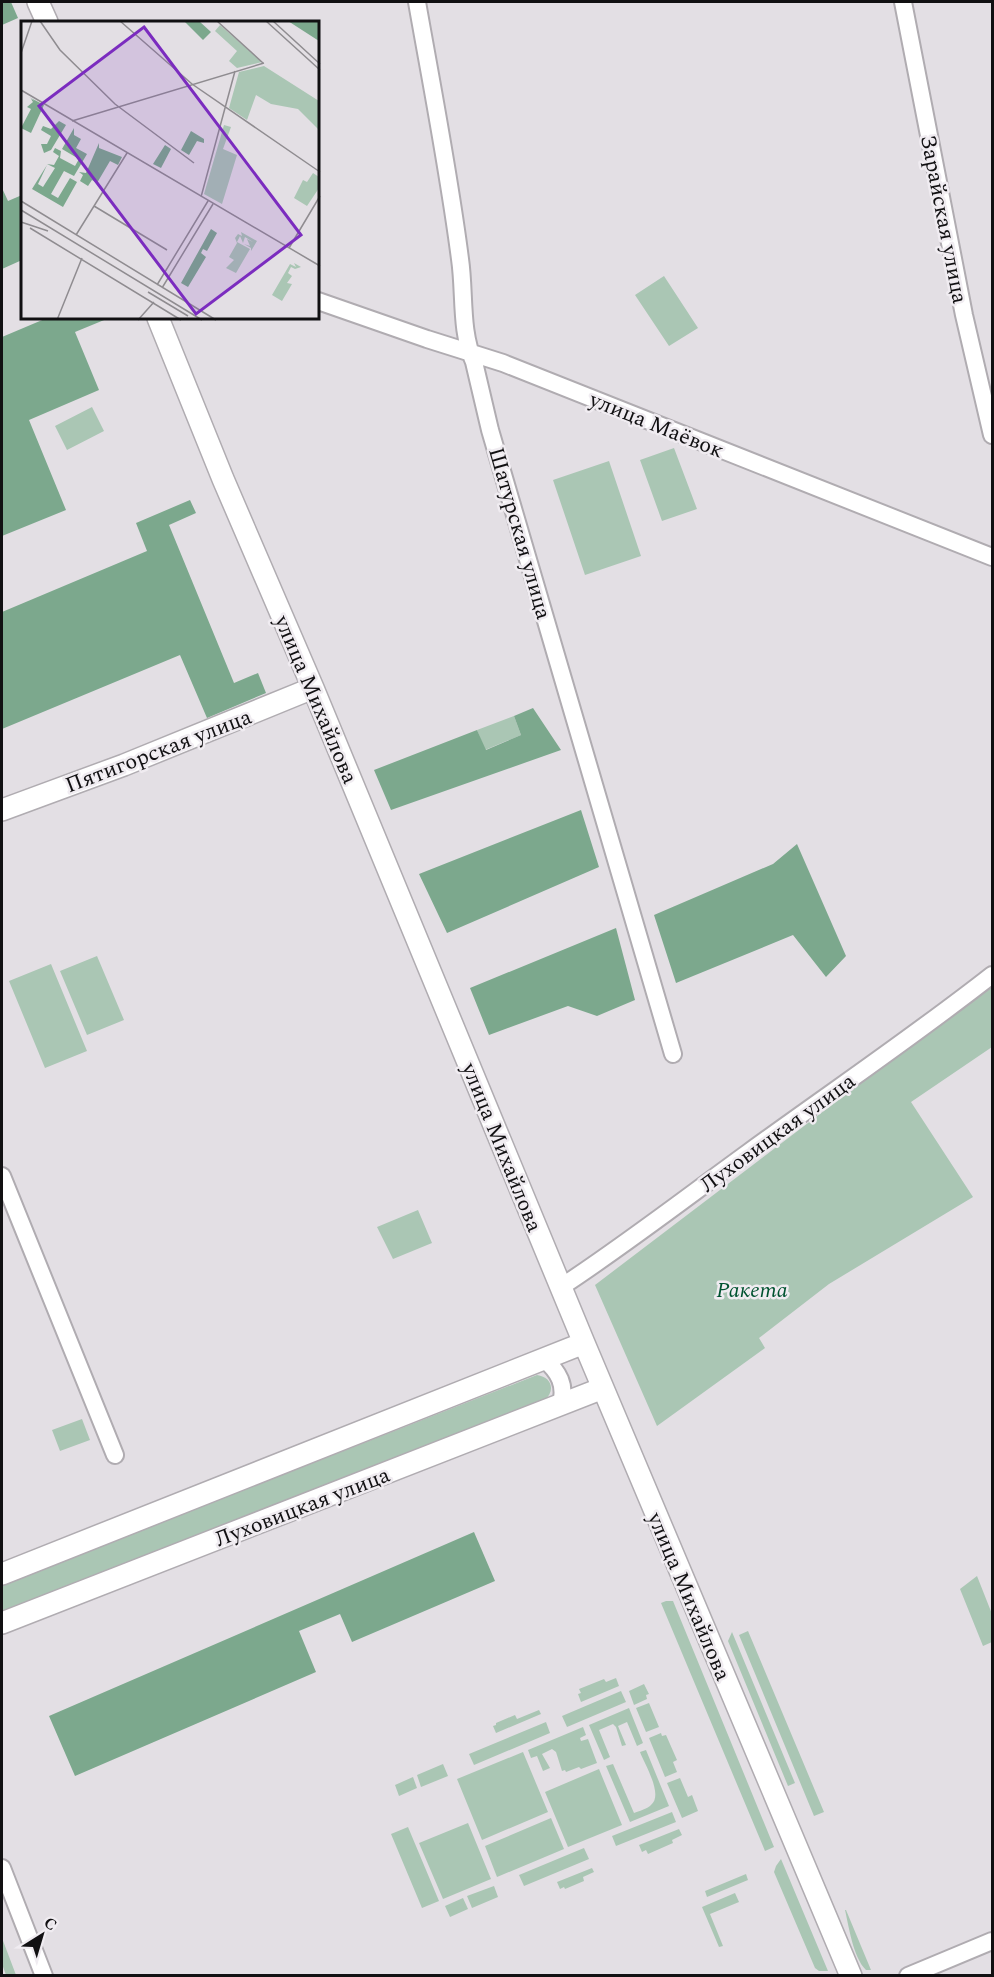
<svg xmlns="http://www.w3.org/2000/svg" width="994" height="1977" font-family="Spectral,serif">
<rect width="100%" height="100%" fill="#e3dfe4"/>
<path fill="#aac6b4" d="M664,276l34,52 -29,18 -34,-51z
M92,407l12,24 -37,19 -12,-24z
M674,448l23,61 -35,12 -22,-61z
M609,461l32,95 -56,19 -32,-95z
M514,716l7,19 -36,15 -8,-20z
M97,956l27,64 -37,15 -27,-64z
M51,964l36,87 -42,17 -36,-87z
M992,983v64l-81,55 62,95 -144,87 -70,54 6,10 -108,78 -62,-141z
M418,1210l14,33 -39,16 -16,-32z
M537,1375c15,2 19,16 7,26l-542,213v-29z
M82,1419l8,21 -30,11 -8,-21z
M977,1576l15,38v28l-9,4 -23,-57z
M666,1601h7l101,246 -9,4 -104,-248z
M748,1631l76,181 -10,4 -75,-181z
M732,1632l63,151 -7,3 -60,-145z
M616,1678l3,8 -38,16 -3,-8 3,-1 -2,-4 25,-10 2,3z
M644,1684l5,10 -3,1 1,4 -13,6 -5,-14z
M621,1691l5,11 -59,25 -5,-11z
M649,1703l10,24 -13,5 -10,-24z
M629,1708l14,35 -6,3 -10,-24 -9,4 8,19 -4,1 -6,-19 -3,-3 -14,6 11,27 -6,3 -15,-35z
M539,1710l2,4 -45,19 -3,-7 3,-1v-2l19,-8 2,4z
M546,1722l4,11 -76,32 -5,-11z
M583,1727l3,8 -6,3 1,3 7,-2 9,24 -16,6 -2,-2 -13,5 -1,-2 -3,1 -6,-19 -4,-3 -10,5 8,14 -7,3 -6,-15 -6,2 -3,-8z
M661,1733l1,3 4,-1 11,25 -4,2 4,10 -12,5 -16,-39z
M646,1750l23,56 -39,16 -24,-56 7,-2 21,49c5,-2 13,-4 17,-8 13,-10 -7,-42 -11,-53z
M523,1752l25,60 -66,28 -25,-61z
M443,1764l5,12 -27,11 -4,-12z
M599,1769l23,56 -54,22 -23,-55z
M413,1777l4,11 -18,8 -4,-11z
M680,1778l8,19 4,-2 6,16 -16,7 -15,-35z
M672,1812l4,10 -60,24 -4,-10z
M551,1818l13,31 -67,28 -12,-31z
M468,1823l23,56 -48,20 -24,-56z
M408,1827l31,74 -17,7 -31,-74z
M679,1829l3,6 -10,5 1,3 -25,11 -2,-4 -4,2 -3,-7z
M584,1848l5,11 -65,27 -5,-11z
M781,1859l47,112h-9l-4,-3 -41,-96 2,-6z
M592,1868l2,4 -11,5 1,4 -19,8 -1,-2 -4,2 -3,-7z
M746,1874l2,6 -41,17 -2,-6z
M494,1886l4,11 -26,11 -5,-12z
M735,1893l4,9 -29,12 13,32 -4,1 -17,-40z
M463,1898l5,11 -18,8 -5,-11z
M845,1910h1l25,60h-5c-13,-13 -17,-43 -21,-60z
M2,1938l14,37h-10l-4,-11z"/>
<path fill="#7ca88d" d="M2,2h9l7,16 -16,7z
M2,188l6,13 14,-6v65l-20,9z
M47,318h62l-34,14 24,58 -70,30 37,90 -64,26v-199z
M190,500l6,13 -27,12 65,158 24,-10 8,20 -59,25 -27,-63 -178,74v-117l145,-61 -11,-28z
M533,708l28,42 -170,60 -17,-40 103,-40 9,20 35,-15 -7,-19z
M581,810l18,57 -152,66 -28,-59z
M797,844l49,112 -20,21 -33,-42 -117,48 -22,-68 119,-51z
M616,928l19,72 -38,16 -29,-10 -79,29 -19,-47z
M474,1532l21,49 -143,61 -12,-28 -41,17 17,41 -241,104 -26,-60z"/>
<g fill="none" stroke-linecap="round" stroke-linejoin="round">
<g stroke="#b0acb1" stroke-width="20">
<path id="minor" d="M417,2c15,85 32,171 43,257 5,34 0,72 14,103l16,68 183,624
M903,2l61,313 28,120
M318,301l109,38 76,24 489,194
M2,1176l113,279
M561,1287c64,-42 126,-90 188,-135 81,-59 164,-115 243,-177
M544,1359c15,13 22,26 17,45
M2,1868l42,108
M908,1976l84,-35"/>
</g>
<g stroke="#b0acb1" stroke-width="24">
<path id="tertiary" d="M38,2l9,20
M158,318l65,161 90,209 271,655 267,633
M2,810l122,-45 189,-77
M2,1574l582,-231
M2,1623l601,-235"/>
</g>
<use href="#minor" stroke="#fff" stroke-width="16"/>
<use href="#tertiary" stroke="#fff" stroke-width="21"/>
</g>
<g text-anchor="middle" stroke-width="5" stroke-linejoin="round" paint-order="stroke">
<g font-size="22" fill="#111012" stroke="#f0ecf1">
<text transform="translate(945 219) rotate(79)" y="8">Зарайская улица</text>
<text transform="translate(657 424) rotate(22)" y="8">улица Маёвок</text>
<text transform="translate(521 533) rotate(74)" y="8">Шатурская улица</text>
<text transform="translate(317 699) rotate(67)" y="8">улица Михайлова</text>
<text transform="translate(158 750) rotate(-21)" y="8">Пятигорская улица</text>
<text transform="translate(777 1132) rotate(-36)" y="8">Луховицкая улица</text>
<text transform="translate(503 1147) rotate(68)" y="8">улица Михайлова</text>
<text transform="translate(302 1506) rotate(-21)" y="8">Луховицкая улица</text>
<text transform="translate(690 1596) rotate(67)" y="8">улица Михайлова</text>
</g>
<g font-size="22" font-style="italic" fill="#005330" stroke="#f0ecf1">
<text x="752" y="1297">Ракета</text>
</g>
</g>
<g transform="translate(21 21)">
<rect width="298" height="298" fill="#e3dfe4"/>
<path d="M199,4l42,37 -25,6 -8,-7 8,-10 -22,-20zM243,45l55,35v29l-21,-21 -27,-5 -15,-9 -9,25 -18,-12 10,-36zM203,104l7,2 -8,22 14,6 -15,49 -18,-10zM292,152l6,4v11l-12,18 -13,-8 9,-18 4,2zM220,211l16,9 -6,10v-3l-7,-4 6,2 -3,-7 6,3 -8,-5 -2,6 -3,-7 -3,6 13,7 -14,24 -10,-5 8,-8 -5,-3 8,-14 -2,-5 3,-4 4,2zM273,242l7,4 -6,2 -4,-2 -3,6 4,3 -5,7 5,1 -10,17 -10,-6 18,-31 6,3z" fill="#aac6b4"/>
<path d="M163,0h15l12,11 -8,8zM267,0h31v20zM8,76l15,8 -13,28 -10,-5 10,-19 -4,-2 6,-5 -2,-3 4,2zM38,100l7,4 -15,25 -7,3 -3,-9h6l4,-8 -10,-6 2,-4 8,3zM53,107v7l7,4 -5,9 11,6 -13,22 -10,-5 -13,23 7,4 12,-20 7,4 -14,25 -31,-18 15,-24 -9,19 5,3 12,-19 -8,-4 7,1 5,-9 -6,-4 2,-4 6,3 -1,7 15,8 4,-7 -17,-10zM170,110l13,8v4l-7,-2 -8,14 -8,-5zM78,122v5l23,9 -4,8 -8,-4 -13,22 -5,-3 -4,6 -8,-5 3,-6 -4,-3 7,1zM144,124l6,4 -10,19 -8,-4zM190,208l6,4 -10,18 -4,-2 -2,4 5,4 -18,30 -7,-4z" fill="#7ca88d"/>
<path fill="none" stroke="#8f8c90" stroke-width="1.5" d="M19,0l20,29 55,54 79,59M99,0l72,63 128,88M196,0l46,42M245,0l54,49M252,0l47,43M0,32l11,-32M0,69l299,176M51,100l192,-58M180,176l34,-126M0,180l195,119M73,185l73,44M0,189l181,110M0,201l27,9M9,207l151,92M55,214l51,-82M268,227l31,-52M136,264l51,-84M141,267l51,-84M127,271l40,24M36,299l25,-62M117,299l16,-18"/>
<path fill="#7b2cbf" fill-opacity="0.15" stroke="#7b2cbf" stroke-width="3" d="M123,6l157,208 -105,79 -157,-208z"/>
<rect width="298" height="298" fill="none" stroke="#111012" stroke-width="3"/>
</g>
<rect width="994" height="1977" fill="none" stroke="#111012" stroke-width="6"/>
<g transform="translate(42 1935) rotate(37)" stroke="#f0ecf1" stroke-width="4.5" paint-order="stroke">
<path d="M0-4.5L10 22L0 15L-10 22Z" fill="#111012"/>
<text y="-9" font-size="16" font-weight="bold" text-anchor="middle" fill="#111012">С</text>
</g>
</svg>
